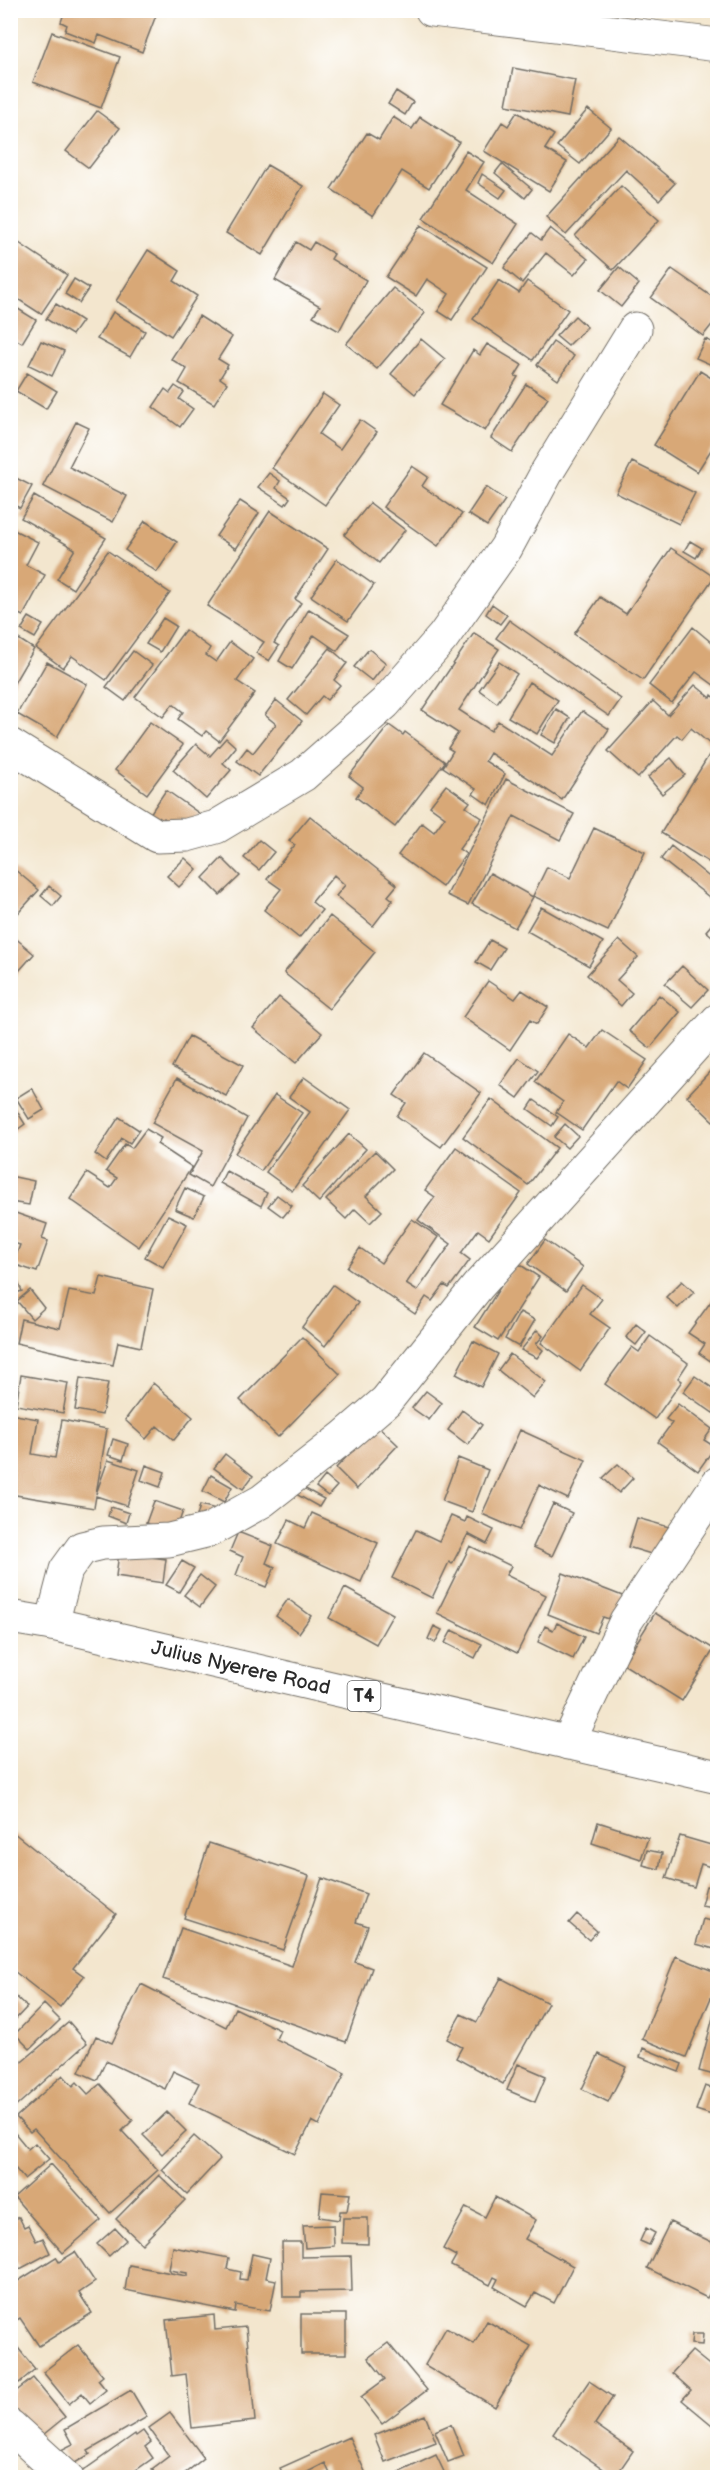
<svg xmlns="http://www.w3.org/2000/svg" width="728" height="2488" font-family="'Balsamiq Sans',sans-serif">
<rect width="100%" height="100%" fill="#fff"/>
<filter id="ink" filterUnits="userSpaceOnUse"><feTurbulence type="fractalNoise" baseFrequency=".0167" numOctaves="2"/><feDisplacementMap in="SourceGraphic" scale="12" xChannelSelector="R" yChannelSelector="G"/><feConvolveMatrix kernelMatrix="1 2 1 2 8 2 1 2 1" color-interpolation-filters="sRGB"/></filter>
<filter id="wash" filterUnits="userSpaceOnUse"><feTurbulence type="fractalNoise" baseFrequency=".008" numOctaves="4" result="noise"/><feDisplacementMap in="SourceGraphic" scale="24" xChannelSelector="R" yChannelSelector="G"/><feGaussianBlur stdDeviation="1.35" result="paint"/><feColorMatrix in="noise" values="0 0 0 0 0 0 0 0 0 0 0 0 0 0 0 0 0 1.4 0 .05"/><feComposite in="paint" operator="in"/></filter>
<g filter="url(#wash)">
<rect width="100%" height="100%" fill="#f3e6ce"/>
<g id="blocks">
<path fill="#d8a877" d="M65,10h93l-16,42 -43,-17 -3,8 -31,-12 2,-6 -6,-3z
M52,32l68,25 -19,51 -68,-26z
M513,68l62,12 -7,37 -62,-12z
M396,91l17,11 -8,13 -17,-11z
M588,109l23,19 -31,36 -23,-18z
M97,111l23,17 -31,40 -23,-17z
M517,112l37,23 -9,14 22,13 -18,29 -65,-40 18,-29 6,4z
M393,117l19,12 8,-12 39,25 -30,46 -27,-17 -29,45 -42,-27 36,-56 12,7z
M619,136l56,47 -16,17 -33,-30 -60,65 -20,-18z
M466,151l18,11 -18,28 52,34 -25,39 -70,-45z
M502,164l30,25 -7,9 -30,-25z
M267,165l36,21 -41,69 -36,-22z
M482,174l24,16 -6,8 -22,-15z
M621,186l38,34 -46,50 -38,-34z
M421,225l66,42 -35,53 -14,-9 11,-17 -22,-15 -11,17 -30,-19z
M550,228l38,31 -14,16 -28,-22 -24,30 -18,-15 1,-2 27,-33 9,7z
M13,239l54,36 -26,39 -31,-20v-50z
M296,242l13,8 5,-8 20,12 -3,5 35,21 -27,51 -26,-15 7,-10 -45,-26z
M148,250l32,21 -6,10 23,15 -26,40 -55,-35z
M619,267l20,17 -18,23 -21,-17z
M672,269l46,32v16l-15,19 -52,-38z
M74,279l15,9 -10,15 -14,-9z
M499,280l20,13 8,-12 41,29 -35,50 -60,-41z
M393,288l32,25 -48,56 -31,-25z
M10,304l26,16 -14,23 -12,-7z
M56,304l26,17 -10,14 -26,-16z
M113,312l32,19 -15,26 -33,-18z
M199,316l33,21 -14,22 10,6 -8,13 7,5 -13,21 -35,-21 8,-14 -16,-10z
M575,316l12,11 -19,19 -12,-10z
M421,339l24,20 -30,35 -24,-20z
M705,339l13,6 -2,22 -20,-9z
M41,341l23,10 -12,25 -23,-11z
M553,342l21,14 -16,24 -21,-15z
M487,344l35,21 -7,11 3,1 -33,54 -45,-26 33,-55 7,5z
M700,371l18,11v57l-21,33 -43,-27z
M27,373l30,18 -11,18 -30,-18z
M526,384l22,14 -36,54 -21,-14z
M175,386l9,6 -5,7 14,10 -13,18 -27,-20 12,-18 5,4z
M323,394l16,11 -20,29 21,15 20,-29 17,12 -52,73 -53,-37z
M76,422l13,6 -20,39 58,29 -14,26 -70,-36z
M632,462l63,31 -16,31 -63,-31z
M412,466l16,11 -6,9 40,28 -24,32 -55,-39z
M269,473l11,8 -4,7 14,10 -5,7 -27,-18z
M10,475l22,11 -12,22 -10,-5z
M486,487l19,13 -18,26 -19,-12z
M34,496l72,42 -33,51 -16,-10 18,-30 -54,-31z
M240,501l19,12 -23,36 -20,-13z
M370,503l35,27 -26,33 -35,-28z
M270,511l58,38 -33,50 6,4 -27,40 5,3 -10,15 -13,-8 8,-11 -57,-36z
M145,521l32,21 -20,30 -32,-22z
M10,528l28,14 -12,23 19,10 -22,41 -13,-6z
M690,541l12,7 -6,10 -12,-7z
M671,548l43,29 -71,103 -69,-46 26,-37 26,17z
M108,551l62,42 -64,87 -34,-24 -9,12 -27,-20z
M337,559l37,26 -26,36 -37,-25z
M492,604l15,11 -7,9 -14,-10z
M309,609l40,25 -12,17 -23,-16 -22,34 -13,-8z
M29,617l14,8 -8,13 -14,-8z
M163,618l13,8 -16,26 -14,-8z
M509,620l112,79 -12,17 -113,-78z
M693,627l25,21v40l-22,-16 -24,31 -23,-18z
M185,630l25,18 -4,7 10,7 14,-20 23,17 -16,22 18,12 -36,48 -13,-10 -4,5 -24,-17 5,-7 -10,-8 -10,13 -28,-20z
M474,633l25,16 -40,61 32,21 7,-10 54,35 30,-45 27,18 -47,71 -72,-47 -5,8 20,13 -16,31 -16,-11 3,-5 -33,-22 10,-16 -5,-3 10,-15 -36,-23z
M17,638l17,11 -24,41v-41z
M330,648l17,15 -13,17 6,5 -13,15 -5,-4 -16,19 -18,-15z
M369,649l17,14 -14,18 -18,-14z
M133,651l19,14 -27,36 -19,-14z
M47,662l40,22 -30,53 -40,-23z
M499,662l18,12 -20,29 -18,-13z
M529,682l29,18 -21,34 -29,-17z
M695,685l16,13 1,-3 6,5v51l-27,-23 -9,11 -5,-4 -39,43 -30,-27 45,-50 15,14z
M276,700l26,21 -44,55 -21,-15 10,-13 6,5 23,-29 -11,-9z
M556,709l14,9 -15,25 -14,-8z
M150,722l33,23 -36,49 -32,-24z
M389,725l14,10 2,-3 40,30 -50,65 -39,-30 7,-10 -14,-11z
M226,738l10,9 -13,16 8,7 -25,29 -33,-29 23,-26 14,12z
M709,755l9,5v108l-57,-35z
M671,758l14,17 -23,19 -14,-17z
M506,779l68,35 -14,26 -46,-24 -46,89 -21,-10z
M446,785l24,17 -4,5 16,11 -23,31 7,5 -24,33 -44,-32 24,-32 12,9 11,-15 -15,-11z
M166,790l34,24 -13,19 -23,-15 -4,6 -12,-7z
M310,816l87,69 -9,11 5,4 -20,26 -37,-30 9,-11 -11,-10 -22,27 10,8 -23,28 -35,-28 17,-21 -14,-10 28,-34 -6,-4z
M594,828l51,24 -37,79 -75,-35 14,-29 23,11z
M259,840l15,12 -15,18 -15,-12z
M671,846l47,38v20l-57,-45z
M185,858l12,11 -18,18 -12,-11z
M222,858l18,18 -20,19 -17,-17z
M14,869l25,21 -29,32v-48z
M490,873l43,24 -18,31 -43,-24z
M49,886l12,10 -8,10 -12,-10z
M541,907l62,35 -14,24 -62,-35z
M330,916l45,36 -46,57 -45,-36z
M718,917v24l-12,-10z
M13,936l21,18 -24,27v-42z
M490,940l14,8 -14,22 -14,-8z
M619,940l19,17 -21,23 15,13 -11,13 -34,-31z
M682,966l26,24 -16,17 -27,-23z
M488,981l27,18 7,-9 26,17 -11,17 -7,-4 -20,30 -47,-33z
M659,995l21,17 -30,36 -21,-17z
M279,997l43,36 -26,30 -43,-35z
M602,1030l45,30 -20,29 -11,-8 -34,49 -26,-18 7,-10 -28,-20 33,-48 21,14z
M189,1036l54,29 -17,31 -54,-29z
M424,1053l57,40 -40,54 -44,-31 9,-13 -12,-8z
M519,1058l19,13 -20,27 -18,-13z
M712,1069l6,5v43l-5,4 -26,-25z
M304,1077l46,33 -58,81 -26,-19 44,-60 -21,-15z
M177,1078l70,40 -37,69 -21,-12 14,-24 -51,-28z
M32,1088l12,22 -15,9 -13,-21z
M275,1095l27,18 -41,58 -26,-18z
M491,1099l66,49 -29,37 -65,-48z
M10,1100l15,24 -11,8 -4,-6z
M534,1100l24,17 -6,9 -24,-17z
M119,1117l20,13 -9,13 -8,-5 -16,24 -11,-8z
M565,1124l13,12 -11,12 -13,-11z
M146,1129l15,9 -4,6 35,23 -53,80 -69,-48 17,-26 23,15 7,-10 -11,-7 19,-27 7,4z
M349,1134l17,15 -47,53 -17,-16z
M456,1147l65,46 -32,45 -11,-8 -17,23 9,7 -21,28 -5,-3 -12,16 -6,-4 -11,17 -68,-47 13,-19 21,15 31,-44 26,18 -32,47 11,7 34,-47 -33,-24 17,-23 -10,-7z
M375,1151l18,18 -27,27 16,15 -12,12 -15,-14 -9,10 -20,-19z
M226,1171l41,22 -6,13 -41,-23z
M10,1176l24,5 -5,24 -19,-3z
M185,1188l19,9 -10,20 -19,-8z
M277,1195l15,11 -9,11 -15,-11z
M10,1211l37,13 -5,15 6,2 -11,31 -24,-8 7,-19 -10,-3z
M168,1215l19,9 -24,43 -18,-10z
M545,1240l38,27 -17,24 -38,-27z
M516,1262l23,15 -41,64 -23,-14z
M10,1265l12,26 -12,4z
M101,1277l52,12 -12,58 -23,-5 -5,23 -97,-22 5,-24 39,9 9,-37 27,5z
M682,1281l12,11 -16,16 -12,-11z
M333,1285l25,18 -33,43 -23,-19z
M582,1285l20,14 -12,15 20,14 -30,43 -39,-28z
M30,1290l14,18 -12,11 -15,-18z
M718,1292v74l-19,-13 6,-9 -17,-11z
M520,1312l15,8 -16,27 -14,-8z
M636,1324l10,8 -10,13 -10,-8z
M537,1330l6,6 -7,8 7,6 -6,8 -16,-8z
M650,1336l38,27 -10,15 4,3 -27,38 -50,-35 27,-37 7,5z
M302,1337l38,37 -62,63 -38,-37z
M473,1341l25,13 -17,33 -25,-13z
M510,1354l36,28 -13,16 -35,-28z
M21,1375l47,8 -5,30 -47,-8z
M695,1376l23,16v15l-5,6 -30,-21z
M80,1378l28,5 -6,32 -27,-5z
M153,1383l40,34 -19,23 -17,-14 -11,13 -21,-19z
M426,1391l16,12 -13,17 -17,-12z
M678,1404l34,25 -8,11 11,7 -17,24 -40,-29 14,-19 -6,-4z
M462,1410l20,15 -14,20 -20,-15z
M10,1414l28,5 -6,35 23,4 7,-38 45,9 -11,65 12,-34 31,10 -12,36 -31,-10 -2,12 -84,-14z
M377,1425l21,20 -41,44 -21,-21z
M520,1430l66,30 -18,39 -29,-14 -20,45 -37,-16z
M113,1439l15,5 -5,16 -15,-5z
M225,1454l28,22 -10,13 -29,-21z
M458,1458l30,12 -16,42 -30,-11z
M618,1464l15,14 -14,15 -16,-15z
M146,1465l19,7 -5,15 -19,-7z
M211,1475l21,12 -8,15 -21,-11z
M325,1476l12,10 -9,10 -12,-9z
M298,1485l26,14 -5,8 -25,-14z
M154,1501l29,10 -8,22 -29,-10z
M553,1504l19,9 -20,43 -19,-9z
M200,1505l16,4 -20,11z
M111,1507l18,6 -3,10 -18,-7z
M312,1513l66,30 -17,39 -84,-38 12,-24 16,8z
M451,1516l14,6 2,-5 27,13 -7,14 -19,-10 -16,30 -3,-2 -17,36 -40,-20 24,-48 23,11z
M637,1518l32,9 -8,30 -33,-10z
M238,1532l35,14 -7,17 9,4 -9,20 -30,-12 7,-18 -13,-6z
M470,1546l41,20 -5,9 40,20 -29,58 -80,-40z
M119,1553l47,6 -3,24 -47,-7z
M182,1561l12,7 -15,24 -13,-7z
M563,1573l62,24 -10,24 -12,-4 -7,16 -48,-19z
M200,1575l15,12 -15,20 -16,-12z
M345,1588l48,26 -17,30 -47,-26z
M288,1599l23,17 -12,17 -23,-17z
M655,1613l59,36 -32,52 -59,-37z
M557,1623l27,14 -11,22 -35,-17 7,-16 8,4z
M434,1626l8,4 -7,13 -7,-4z
M452,1630l30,14 -7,14 -30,-15z
M598,1822l50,16 -7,21 -49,-16z
M14,1833l102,81 -43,54 11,8 -24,31 -50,-39v-130z
M680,1836l38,11 -4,21 -13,-4 -7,23 -28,-9z
M209,1843l100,33 -26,74 -99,-32z
M647,1850l15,3 -3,16 -16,-4z
M322,1878l44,16 -10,28 12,4 -13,36 17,6 -26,74 -183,-63 18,-51 111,38z
M706,1886l12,2v20l-17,-3z
M577,1914l20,17 -8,9 -20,-17z
M703,1919l15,4v27l-22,-6z
M676,1956l42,17v8l-32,76 -44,-18z
M501,1978l47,25 -45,81 -47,-26 6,-11 -15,-8 14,-25 16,8z
M141,1984l85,43 9,-19 45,22 -4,9 69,34 -26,52 -7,-4 -17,33 -106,-51 10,-20 -26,-12 -8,18 -59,-28 -9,19 -18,-8 17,-36 16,7z
M10,1991l17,16 -17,18z
M717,2002h1v74l-19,-5z
M44,2004l16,16 -30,29 -15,-15z
M69,2022l18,21 -75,67 -2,-38z
M643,2048l39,16 -3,8 -39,-15z
M599,2054l27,13 -18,35 -26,-13z
M518,2064l28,12 -11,26 -28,-12z
M63,2075l10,11 4,-4 11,12 12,-10 33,36 -11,11 36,39 -48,43 -76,-84 -4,3 -14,-15z
M705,2086l13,4v27l-22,-7z
M167,2112l19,19 -24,23 -19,-19z
M10,2127l18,22 7,-6 14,16 -25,20 -9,-11 -5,4z
M194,2136l26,23 -33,35 -25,-24z
M51,2164l50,56 -38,33 -49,-56z
M159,2175l26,25 -43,44 -26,-25z
M322,2192l28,2 -3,17h-7l-1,9 -20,-3z
M495,2197l41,23 -11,19 48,27 -19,37 -19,-10 -8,13 -33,-19 4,-8 -4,-2 -4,8 -39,-20 5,-9 -13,-7 23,-42 19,10z
M19,2217l5,10 4,-2 8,16 7,-3 7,15 -30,16 -4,-7 -6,2v-43z
M343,2218h25v26l-26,-1z
M670,2222l48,23v32l-11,21 -60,-30z
M333,2225l1,21 -29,2 -2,-22z
M115,2228l11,12 -17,16 -12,-12z
M646,2228l9,5 -6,12 -9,-4z
M282,2242h19v15l50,-1 1,35 -51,1v5h-18z
M173,2247l56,11 -2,11 14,3 -1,7 7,1 5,-26 18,4 -4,20 10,2 -6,31 -34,-6 -1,7 -110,-22 4,-25 58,11v-3l-18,-3z
M75,2252l20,30 -16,11 13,20 -53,33 -19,-28 -10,6v-38l46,-29 3,5z
M301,2314h45v40h-45z
M214,2315l1,15 31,-3 9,94 -63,7 -6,-54 -14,2 -6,-56z
M487,2321l44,25 -36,61 -70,-42 21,-37 28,16z
M692,2334h11l-1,11 -11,-1z
M10,2338l25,31 -16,14 -6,-6 -3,2z
M388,2343l39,47 -45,34 -21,-27 24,-18 -17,-21z
M78,2345l25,31 -5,4 8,10 -16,13 -8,-10 -13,11 -26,-32z
M692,2351l26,21v58l-36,-30 9,-10 -19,-17z
M33,2378l32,39 -32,26 -23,-28v-19z
M589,2381l24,16 -18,27 38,27 -18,26 -62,-43z
M131,2390l16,27 -59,34 2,3 -20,12 -9,-16 12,-6 -8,-15z
M170,2413l34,45 -25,20h-21l-6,-9 17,-13 -20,-28z
M425,2415l11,27 -51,20 -11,-27z
M451,2424l13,32 -16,6 -13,-31z
M143,2431l8,11 -6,5 8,11 -21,15 3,5h-52l-3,-5 55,-39 1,2z
M349,2437l19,41h-36l-7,-15 -29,15h-11l-5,-10z
M436,2455l11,23h-60z"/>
</g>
</g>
<g filter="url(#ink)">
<use href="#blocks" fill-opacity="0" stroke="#716c64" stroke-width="1.5"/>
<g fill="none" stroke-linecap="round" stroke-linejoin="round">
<g stroke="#716c64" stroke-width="35">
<path id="minor" d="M432,10l286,35
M10,745l147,91 30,-1 29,-8 87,-52 82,-72 58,-66 63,-89 41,-76 88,-143
M52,1624l14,-54 16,-22 21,-5 66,-3 41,-10 52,-29 82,-64 42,-36 92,-115 240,-266
M568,1743l58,-122 92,-138
M10,2426l57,52"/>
</g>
<g stroke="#716c64" stroke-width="35">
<path id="highway" d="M10,1617l42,7 666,153"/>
</g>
<use href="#minor" stroke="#fff" stroke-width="33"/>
<use href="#highway" stroke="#fff" stroke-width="33"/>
</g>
</g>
<g text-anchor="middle" stroke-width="5" stroke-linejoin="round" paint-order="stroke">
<rect fill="#fff" stroke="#6b6b6b" stroke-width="1.5" x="347.5" y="1681" width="33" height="30" rx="4.5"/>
<g font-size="18" font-weight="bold" fill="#2b2b2b">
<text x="364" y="1702">T4</text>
</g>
<g font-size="20" fill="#2b2b2b" stroke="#fff">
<text transform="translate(241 1667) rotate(13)" y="7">Julius Nyerere Road</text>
</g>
</g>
<rect width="728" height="2488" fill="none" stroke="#fff" stroke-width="36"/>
</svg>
